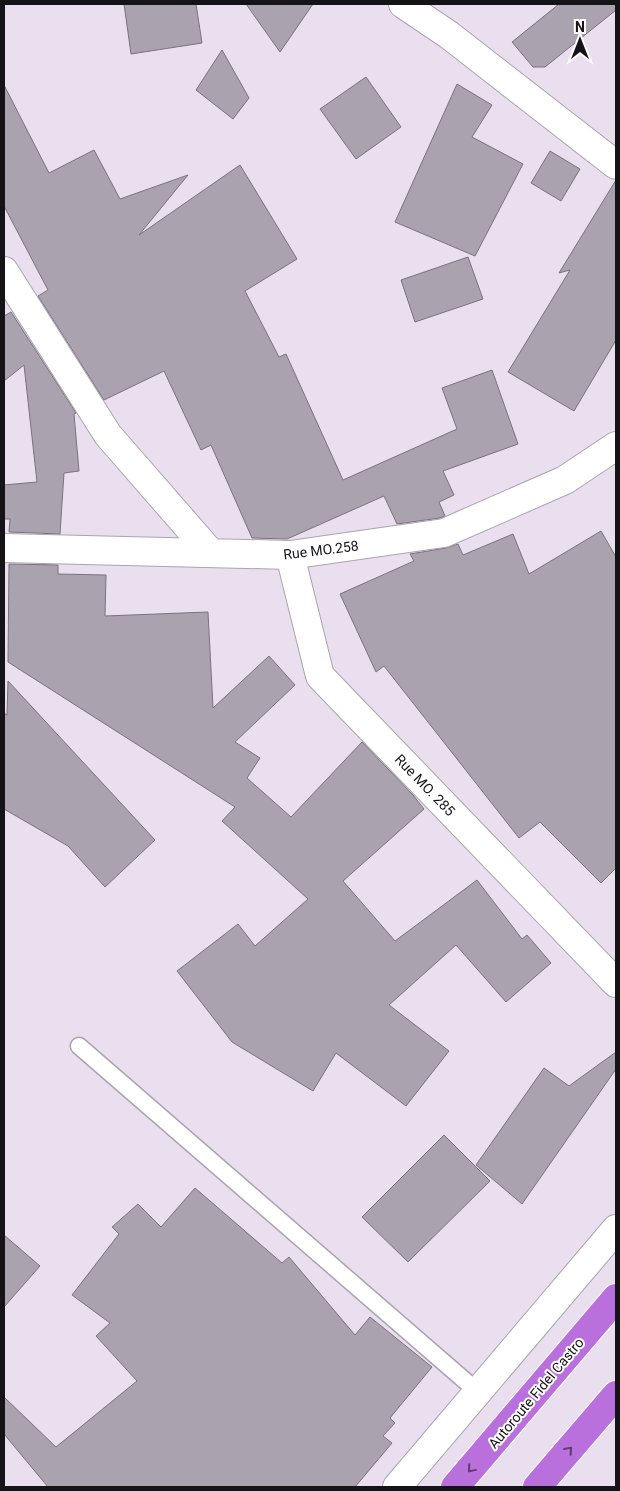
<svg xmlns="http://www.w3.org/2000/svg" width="620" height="1491" font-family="Roboto,sans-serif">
<rect width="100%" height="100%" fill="#e9dfee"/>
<path fill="#aba2af" stroke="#7b727f" d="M124,4h72l6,39 -71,11z
M246,4h67l-33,48z
M559,4h57v6l-71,57h-12l-21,-25z
M222,50l27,48 -16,21 -37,-29z
M366,77l35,50 -45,32 -36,-50z
M457,84l35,21 -20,32 51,27 -48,92 -80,-34z
M4,85l45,88 45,-23 26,49 68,-24 -49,60 101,-70 57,94 -52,32 34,66 7,-3 57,126 114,-51 -15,-41 50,-18 26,74 -75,27 11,24 -15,7 6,14 -5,2 -43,6 -13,-28 -97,43 -35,-1 -41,-93 -10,5 -37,-79 -60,29 -66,-104 10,-6 -44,-84z
M550,151l30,18 -19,32 -30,-18z
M616,180v160l-42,71 -66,-39 62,-102 -11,3z
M468,257l15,42 -68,23 -14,-42z
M11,312l65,101 -2,1 5,57 -15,2 -4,61 -51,-2 1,-13h-6v-34l33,-3 -13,-117 -20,16v-65z
M601,531l15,26v311l-15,15 -61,-61 -21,16 -135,-172 -8,6 -36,-78 74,-33 -4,-7 36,-6 12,-4 5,11 50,-21 16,40z
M9,564l49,1v9l48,1 -1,41 103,-4 5,96 56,-52 26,29 -60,57 25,16 -13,20 44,39 71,-75 51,53 11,14 -81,72 52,60 82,-61 45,59 5,-4 24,28 -45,39 -50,-57 -67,60 60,46 -43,55 -70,-53 -23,38 -81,-49 -55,-71 61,-47 17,22 53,-47 -86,-78 13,-14 -227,-145z
M8,681l147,159 -50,47 -37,-41 -64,-37v-96l3,2z
M616,1052v17l-94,135 -46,-39 68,-97 25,18z
M444,1135l46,46 -82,81 -46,-45z
M195,1188l87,75 7,-6 66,78 15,-18 62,50 -42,51 5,5 -12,13 9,7 -37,44h-307l-44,-53v-37l52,50 81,-66 -41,-45 14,-13 -38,-28 47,-61 -7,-7 26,-23 23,23z
M4,1235l36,31 -36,41z"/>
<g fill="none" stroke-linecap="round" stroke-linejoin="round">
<g stroke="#aca3b1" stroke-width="19">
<path id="lane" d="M79,1046l399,346"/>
</g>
<g stroke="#aca3b1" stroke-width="30">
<path id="street" d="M403,4l46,31 167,130
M4,271l104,164 102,117
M4,548l286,7 154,-22 121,-53 51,-34
M290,555l30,121 296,307
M397,1487l219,-258"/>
</g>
<g stroke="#fff" stroke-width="30">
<path id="highway" d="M455,1487l161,-189
M537,1487l79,-92"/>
</g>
<use href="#lane" stroke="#fff" stroke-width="16"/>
<use href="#street" stroke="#fff" stroke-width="28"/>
<use href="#highway" stroke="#b96fdc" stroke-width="28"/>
</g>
<defs><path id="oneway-chevron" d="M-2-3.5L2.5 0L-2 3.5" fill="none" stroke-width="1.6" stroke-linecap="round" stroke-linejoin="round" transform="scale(1.25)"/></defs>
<g stroke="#5f3c70">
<use href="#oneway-chevron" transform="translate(569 1450) rotate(-49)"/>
<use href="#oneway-chevron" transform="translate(471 1469) rotate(130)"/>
</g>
<g text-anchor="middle" stroke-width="4" stroke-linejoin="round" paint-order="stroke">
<g font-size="14" fill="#161318" stroke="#fff">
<text transform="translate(321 550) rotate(-7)" y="5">Rue MO.258</text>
<text transform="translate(425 785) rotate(46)" y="5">Rue MO. 285</text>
<text transform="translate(536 1393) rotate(-50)" y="5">Autoroute Fidel Castro</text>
</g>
</g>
<rect width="620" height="1491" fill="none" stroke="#161318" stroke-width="10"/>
<g transform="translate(580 40)" stroke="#ffffff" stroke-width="4" paint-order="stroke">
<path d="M0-4L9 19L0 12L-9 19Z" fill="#161318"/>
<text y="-8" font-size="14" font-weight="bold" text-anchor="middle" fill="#161318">N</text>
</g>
</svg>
